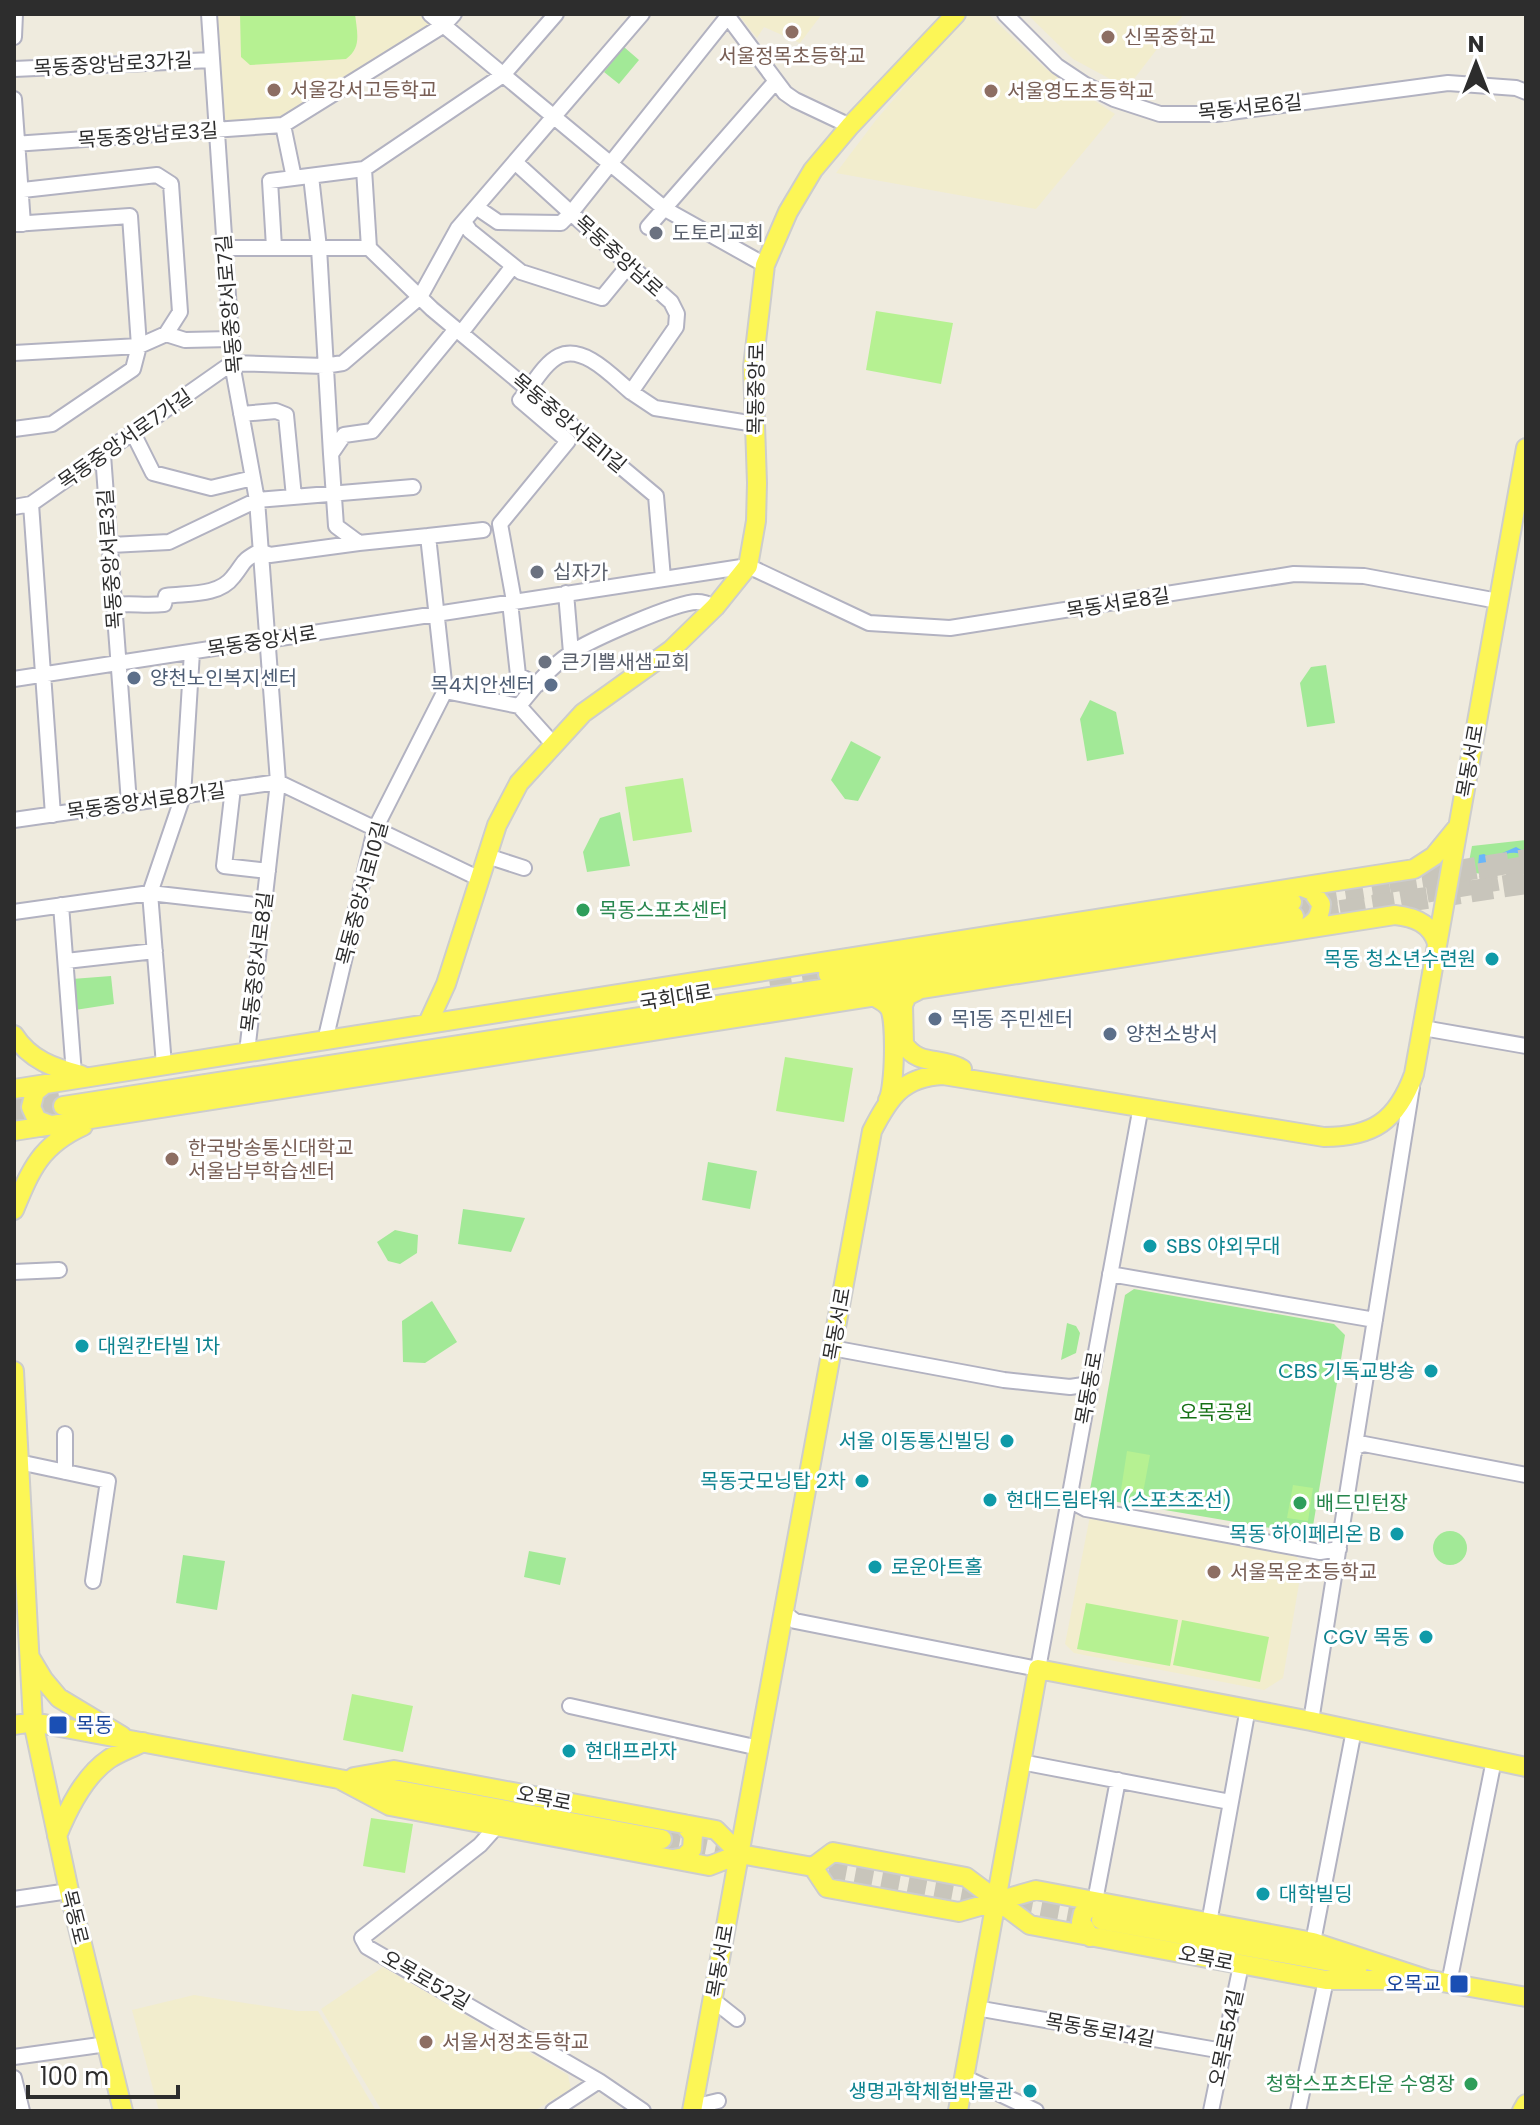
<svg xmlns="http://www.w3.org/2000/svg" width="1540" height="2125" font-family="Poppins,'Noto Sans KR',sans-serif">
<rect width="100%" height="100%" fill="#efebde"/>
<path fill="#f2edcd" d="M215,14h207l14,10 -156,95 -58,3z
M738,14h84l-22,29 -36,-16 -7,11z
M967,14h21l58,55 69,45 -79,95 -200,-36 40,-53z
M1027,14h157l-57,74 -54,-29z
M1090,1516l205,38 7,12 -19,112 -19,12 -190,-37 -9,-9z
M383,1967l185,108 3,14 -37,22h-152l-61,-102z
M194,1995l103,16h21l58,100h-217l-27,-101z"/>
<path fill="#a2e997" d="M624,47l15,13 -20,24 -15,-12z
M1326,665l9,58 -28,4 -7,-44 11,-16z
M1090,700l26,12 8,42 -37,7 -7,-42z
M851,741l30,16 -23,44 -13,-2 -14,-19z
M620,812l10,54 -43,6 -4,-20 17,-34z
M1526,840v22l-4,-3 -18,2 -21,13 -16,-2 5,-26z
M111,976l3,28 -39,6 -3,-31z
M48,1090h6l5,25 -9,1 -11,-6v-12z
M708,1162l49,9 -7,38 -48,-9z
M463,1209l62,9 -14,34 -53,-8z
M395,1230l23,5 -1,18 -17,11 -12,-3 -11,-19z
M1134,1289l200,35 11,11 -32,191 -7,8 -206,-35 -12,2 37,-206z
M432,1301l25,41 -32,21 -22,-1 -1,-41z
M1067,1323l9,3 4,7 -4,20 -15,7z
M1433 1548a17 17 0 1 1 34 0a17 17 0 1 1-34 0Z
M529,1551l37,7 -6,27 -36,-8z
M183,1555l42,6 -8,49 -41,-7z"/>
<path fill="#b6f192" d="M240,14h115c2,18 7,34 -9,45l-96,6 -9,-8z
M876,311l77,12 -12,61 -75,-14z
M683,778l9,54 -59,9 -8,-54z
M785,1057l68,11 -9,54 -68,-11z
M1127,1451l23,4 -7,38 -22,-3z
M1293,1485l20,3 -5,33 -21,-3z
M1086,1603l92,17 -8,46 -93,-17z
M1182,1620l87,17 -9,45 -87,-17z
M352,1694l61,12 -10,46 -60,-12z
M371,1818l42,6 -8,49 -42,-7z"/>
<path fill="#6ab6f9" d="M1516,847l9,5 1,5c-13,-10 -30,0 -42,9l-6,-1 1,-10 5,-1 7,4z"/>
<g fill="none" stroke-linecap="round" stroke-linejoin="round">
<path stroke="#c8c5bb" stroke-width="18" stroke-dasharray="18 9" stroke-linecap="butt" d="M1292,902l234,-37
M1294,916l226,-38
M14,1100l46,-7
M14,1114l49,-8
M662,1839l83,16
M802,1865l294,54"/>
<path stroke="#c8c5bb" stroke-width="22" stroke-dasharray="22 11" stroke-linecap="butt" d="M1389,882l137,-22
M1275,921l251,-38
M769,979l80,-12
M14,1122l42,-7"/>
<g stroke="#b2b2c1" stroke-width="18">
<path id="minor" d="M209,14l24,355 24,131 21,282 -31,270
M430,14l235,195 100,56
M726,14l59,79 10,7 55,26
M1005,14l52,52 27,18 30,15 46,15h56l232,-31 68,5 10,4
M728,16l-157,197 100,89 6,12 -1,13 -45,65 24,16 100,16
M14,37l1,-23
M14,69l198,-9
M14,99l9,125
M283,125l11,53
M14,144l269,-19 161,-100 10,-11
M364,169l5,79 63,61 224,187 7,82
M311,176l8,72 12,206
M14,191l143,-16 14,9 9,128 -14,22
M476,207l22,15 63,1 10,-10 -56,-51
M464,222l6,9 51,41 81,26 27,-33
M14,224l116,-8 9,130 -6,23 -81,55 -38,5
M648,227l128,-146
M274,247l-4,-66 94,-12 139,-94 53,-61
M224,248h145
M461,333l52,-67
M14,353l125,-7 27,-12 19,6 46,-1
M241,414l35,-3 10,4 8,82
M133,433l20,40 58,15 42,-10
M103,455l26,348
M31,504l22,311
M14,507l17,-3 201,-141 92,3 19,-3 77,-66 38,-69 184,-214
M428,536l55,-6
M111,545l58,-3 88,-42 156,-13
M566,593l5,60
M514,601l-14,-77 68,-83 -48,-41c12,-13 23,-36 39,-44 25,-12 55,22 72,36
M510,602l8,73 19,10
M114,605c17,-2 32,1 50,-1l2,-8c22,-3 53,0 67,-19 13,-16 7,-15 27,-26l10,4 89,-12
M14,679l734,-113 121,57 81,5 344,-54 70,2 134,25
M445,691l74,15 35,39
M519,706c15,-19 31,-39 52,-53 19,-13 105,-51 126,-51 6,0 12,2 18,5
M233,788l-9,78 44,5
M14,820l264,-38 202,97
M487,856l37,12
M61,905l13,169
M14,912l136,-19 114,13
M66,961l89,-10
M1423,1028l103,18
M325,1041l50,-212 70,-138 -17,-155 -69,7 -23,-17 -5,-72 13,-19 28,-4 84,-102
M164,1065l-14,-172 33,-97 9,-144
M14,1272l45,-2
M1110,1274l265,46
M832,1348l172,32 66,7 20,-3
M1354,1453l2,-6 8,-3 162,31
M14,1461l94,20 -15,100
M65,1472v-38
M1069,1500l17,9 234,43 19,-3
M784,1613l11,8 243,48 103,-563
M570,1706l189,42
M1311,1721l101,-634
M1021,1762l209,40
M497,1826l-17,19 -118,93 5,9 232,134 44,30
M14,1899l55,-8
M1095,1901l23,-121
M1209,1923l39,-215
M1313,1942l41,-212
M1449,1983l45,-223
M713,2000l24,19
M976,2008l247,43
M14,2057l93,-13
M964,2077l72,34
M14,2078l8,33
M693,2107l25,-6
M553,2111l46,-30
M1211,2111l30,-146
M1298,2111l28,-131"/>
</g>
<g stroke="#cdcdcd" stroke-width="22">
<path id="major" d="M1302,887l10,4 9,13c-1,14 -6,18 -17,25
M828,974l464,-72
M917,991l-10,5 -4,9 1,39c15,23 37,12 58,25
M875,997c5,3 12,6 15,12 6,13 5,79 -2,91
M428,1023l18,-39 51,-159 22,-42 64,-70 88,-63 44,-43 33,-41 8,-45 1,-38 -4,-116 12,-102 23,-53 25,-42 37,-44 106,-112
M14,1035c16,25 40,33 67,40
M45,1084l-10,8 -4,15 6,13 16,6
M14,1089l1400,-220 20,-13 22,-27
M63,1106l1231,-190
M14,1131l1381,-216c20,2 36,9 42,28
M14,1210c17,-41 27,-65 69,-84
M14,1371l19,351 36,169 54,220
M31,1659l12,20 16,19 63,38
M14,1725l19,-3 629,117
M354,1777l40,-7 322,60 24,24
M339,1779l51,27 319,60 31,-12 73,13 14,21 132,24 77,-22 277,52 113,37
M57,1836c11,-27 27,-60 52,-77 10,-7 23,-11 34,-17
M673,1859l11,-2 8,-8 1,-14 -9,-11
M813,1867l20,-15 133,25 64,48 296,55h85
M1101,1920l257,47
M1090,1937l-9,-15 2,-9 10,-8 9,-2
M1414,1977l112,20
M692,2111l180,-980c17,-33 30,-54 71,-56l381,62c49,0 73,-16 90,-63l112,-626
M958,2111l80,-442 273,52 215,46
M1522,2111l4,-7"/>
</g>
<use href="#minor" stroke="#fff" stroke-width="14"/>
<use href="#major" stroke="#fcf656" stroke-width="18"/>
</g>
<g fill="#8d6e63" stroke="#fff" stroke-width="3">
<circle cx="792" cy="32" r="8"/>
<circle cx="1108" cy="37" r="8"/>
<circle cx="274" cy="90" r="8"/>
<circle cx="991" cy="91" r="8"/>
<circle cx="172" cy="1159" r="8"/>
<circle cx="1214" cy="1572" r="8"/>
<circle cx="426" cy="2042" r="8"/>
</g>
<g fill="#6b7280" stroke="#fff" stroke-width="3">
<circle cx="656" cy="233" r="8"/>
<circle cx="537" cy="572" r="8"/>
<circle cx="545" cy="662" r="8"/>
</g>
<g fill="#5c6f8a" stroke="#fff" stroke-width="3">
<circle cx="134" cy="678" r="8"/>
<circle cx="551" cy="685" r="8"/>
<circle cx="935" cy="1019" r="8"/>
<circle cx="1110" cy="1034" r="8"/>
</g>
<g fill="#2e9e5b" stroke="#fff" stroke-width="3">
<circle cx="583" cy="910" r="8"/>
<circle cx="1300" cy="1503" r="8"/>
<circle cx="1471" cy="2084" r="8"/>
</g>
<g fill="#0f9aa8" stroke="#fff" stroke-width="3">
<circle cx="1492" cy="959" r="8"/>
<circle cx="1150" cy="1246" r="8"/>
<circle cx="82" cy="1346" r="8"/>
<circle cx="1431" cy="1371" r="8"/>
<circle cx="1007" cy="1441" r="8"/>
<circle cx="862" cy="1481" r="8"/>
<circle cx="990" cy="1500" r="8"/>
<circle cx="1397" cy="1534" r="8"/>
<circle cx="875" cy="1567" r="8"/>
<circle cx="1426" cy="1637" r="8"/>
<circle cx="569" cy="1751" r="8"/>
<circle cx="1263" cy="1894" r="8"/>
<circle cx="1030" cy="2091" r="8"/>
</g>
<g fill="#1a4fb4" stroke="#fff" stroke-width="3">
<rect x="48" y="1715" width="20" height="20" rx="4"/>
<rect x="1449" y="1974" width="20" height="20" rx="4"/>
</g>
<g text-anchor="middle" stroke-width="6" stroke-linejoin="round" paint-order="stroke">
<g font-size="20" fill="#785e54" stroke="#fff" text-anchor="start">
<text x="1124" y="44">신목중학교</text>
<text x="792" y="63" text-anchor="middle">서울정목초등학교</text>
<text x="290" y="97">서울강서고등학교</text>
<text x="1007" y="98">서울영도초등학교</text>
<text x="188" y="1155">한국방송통신대학교<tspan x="188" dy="23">서울남부학습센터</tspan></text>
<text x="1230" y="1579">서울목운초등학교</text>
<text x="442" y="2049">서울서정초등학교</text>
</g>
<g font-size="20" fill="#2d2d2d" stroke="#fff">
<text transform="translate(113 64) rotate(-3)" y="7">목동중앙남로3가길</text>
<text transform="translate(1250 107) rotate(-6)" y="7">목동서로6길</text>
<text transform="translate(148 135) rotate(-4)" y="7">목동중앙남로3길</text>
<text transform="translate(619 256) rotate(42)" y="7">목동중앙남로</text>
<text transform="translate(229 304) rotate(-95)" y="7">목동중앙서로7길</text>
<text transform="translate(756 389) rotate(-89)" y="7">목동중앙로</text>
<text transform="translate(569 423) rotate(40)" y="7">목동중앙서로11길</text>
<text transform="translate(125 439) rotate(-35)" y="7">목동중앙서로7가길</text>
<text transform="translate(110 559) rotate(-94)" y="7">목동중앙서로3길</text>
<text transform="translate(1118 603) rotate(-9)" y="7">목동서로8길</text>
<text transform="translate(262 641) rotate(-9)" y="7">목동중앙서로</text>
<text transform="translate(1470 761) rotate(-80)" y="7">목동서로</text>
<text transform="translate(146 801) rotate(-8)" y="7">목동중앙서로8가길</text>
<text transform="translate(362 893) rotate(-75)" y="7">목동중앙서로10길</text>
<text transform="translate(257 962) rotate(-83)" y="7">목동중앙서로8길</text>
<text transform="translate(676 997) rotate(-9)" y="7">국회대로</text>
<text transform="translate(837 1324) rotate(-80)" y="7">목동서로</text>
<text transform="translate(1089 1388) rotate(-80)" y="7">목동동로</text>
<text transform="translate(544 1798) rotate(11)" y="7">오목로</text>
<text transform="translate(75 1917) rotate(76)" y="7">목동로</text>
<text transform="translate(1206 1958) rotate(11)" y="7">오목로</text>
<text transform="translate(720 1961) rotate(-80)" y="7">목동서로</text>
<text transform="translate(426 1980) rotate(30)" y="7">오목로52길</text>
<text transform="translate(1100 2030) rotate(10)" y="7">목동동로14길</text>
<text transform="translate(1226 2038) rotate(-78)" y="7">오목로54길</text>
</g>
<g font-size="20" fill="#5b616d" stroke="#fff" text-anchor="start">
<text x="672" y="240">도토리교회</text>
<text x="553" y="579">십자가</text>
<text x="561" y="669">큰기쁨새샘교회</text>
</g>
<g font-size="20" fill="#4e5e75" stroke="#fff" text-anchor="start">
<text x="150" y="685">양천노인복지센터</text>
<text x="535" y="692" text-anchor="end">목4치안센터</text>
<text x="951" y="1026">목1동 주민센터</text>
<text x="1126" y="1041">양천소방서</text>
</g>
<g font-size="20" fill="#27864d" stroke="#fff" text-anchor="start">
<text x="599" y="917">목동스포츠센터</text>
<text x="1316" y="1510">배드민턴장</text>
<text x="1455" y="2091" text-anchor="end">청학스포츠타운 수영장</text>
</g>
<g font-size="20" fill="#0d838f" stroke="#fff" text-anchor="end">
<text x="1476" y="966">목동 청소년수련원</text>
<text x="1166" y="1253" text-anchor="start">SBS 야외무대</text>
<text x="98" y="1353" text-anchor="start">대원칸타빌 1차</text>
<text x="1415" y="1378">CBS 기독교방송</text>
<text x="991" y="1448">서울 이동통신빌딩</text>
<text x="846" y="1488">목동굿모닝탑 2차</text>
<text x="1006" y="1507" text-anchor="start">현대드림타워 (스포츠조선)</text>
<text x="1381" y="1541">목동 하이페리온 B</text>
<text x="891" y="1574" text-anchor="start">로운아트홀</text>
<text x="1410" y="1644">CGV 목동</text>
<text x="585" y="1758" text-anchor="start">현대프라자</text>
<text x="1279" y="1901" text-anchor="start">대학빌딩</text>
<text x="1014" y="2098">생명과학체험박물관</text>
</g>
<g font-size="20" fill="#167115" stroke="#fff">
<text x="1216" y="1419">오목공원</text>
</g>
<g font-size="20" fill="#164399" stroke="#fff" text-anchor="start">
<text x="76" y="1732">목동</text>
<text x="1441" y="1991" text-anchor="end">오목교</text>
</g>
</g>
<rect width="1540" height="2125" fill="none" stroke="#2d2d2d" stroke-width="32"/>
<g transform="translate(1476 64)" stroke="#ffffff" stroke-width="6" paint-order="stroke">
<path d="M0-6L14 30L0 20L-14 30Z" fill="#2d2d2d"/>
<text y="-12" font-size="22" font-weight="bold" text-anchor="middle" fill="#2d2d2d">N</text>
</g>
<path d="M28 2085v12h150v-12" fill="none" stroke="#2d2d2d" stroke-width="4"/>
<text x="40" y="2085" font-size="24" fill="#2d2d2d" stroke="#ffffff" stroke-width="6" paint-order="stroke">100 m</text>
</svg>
